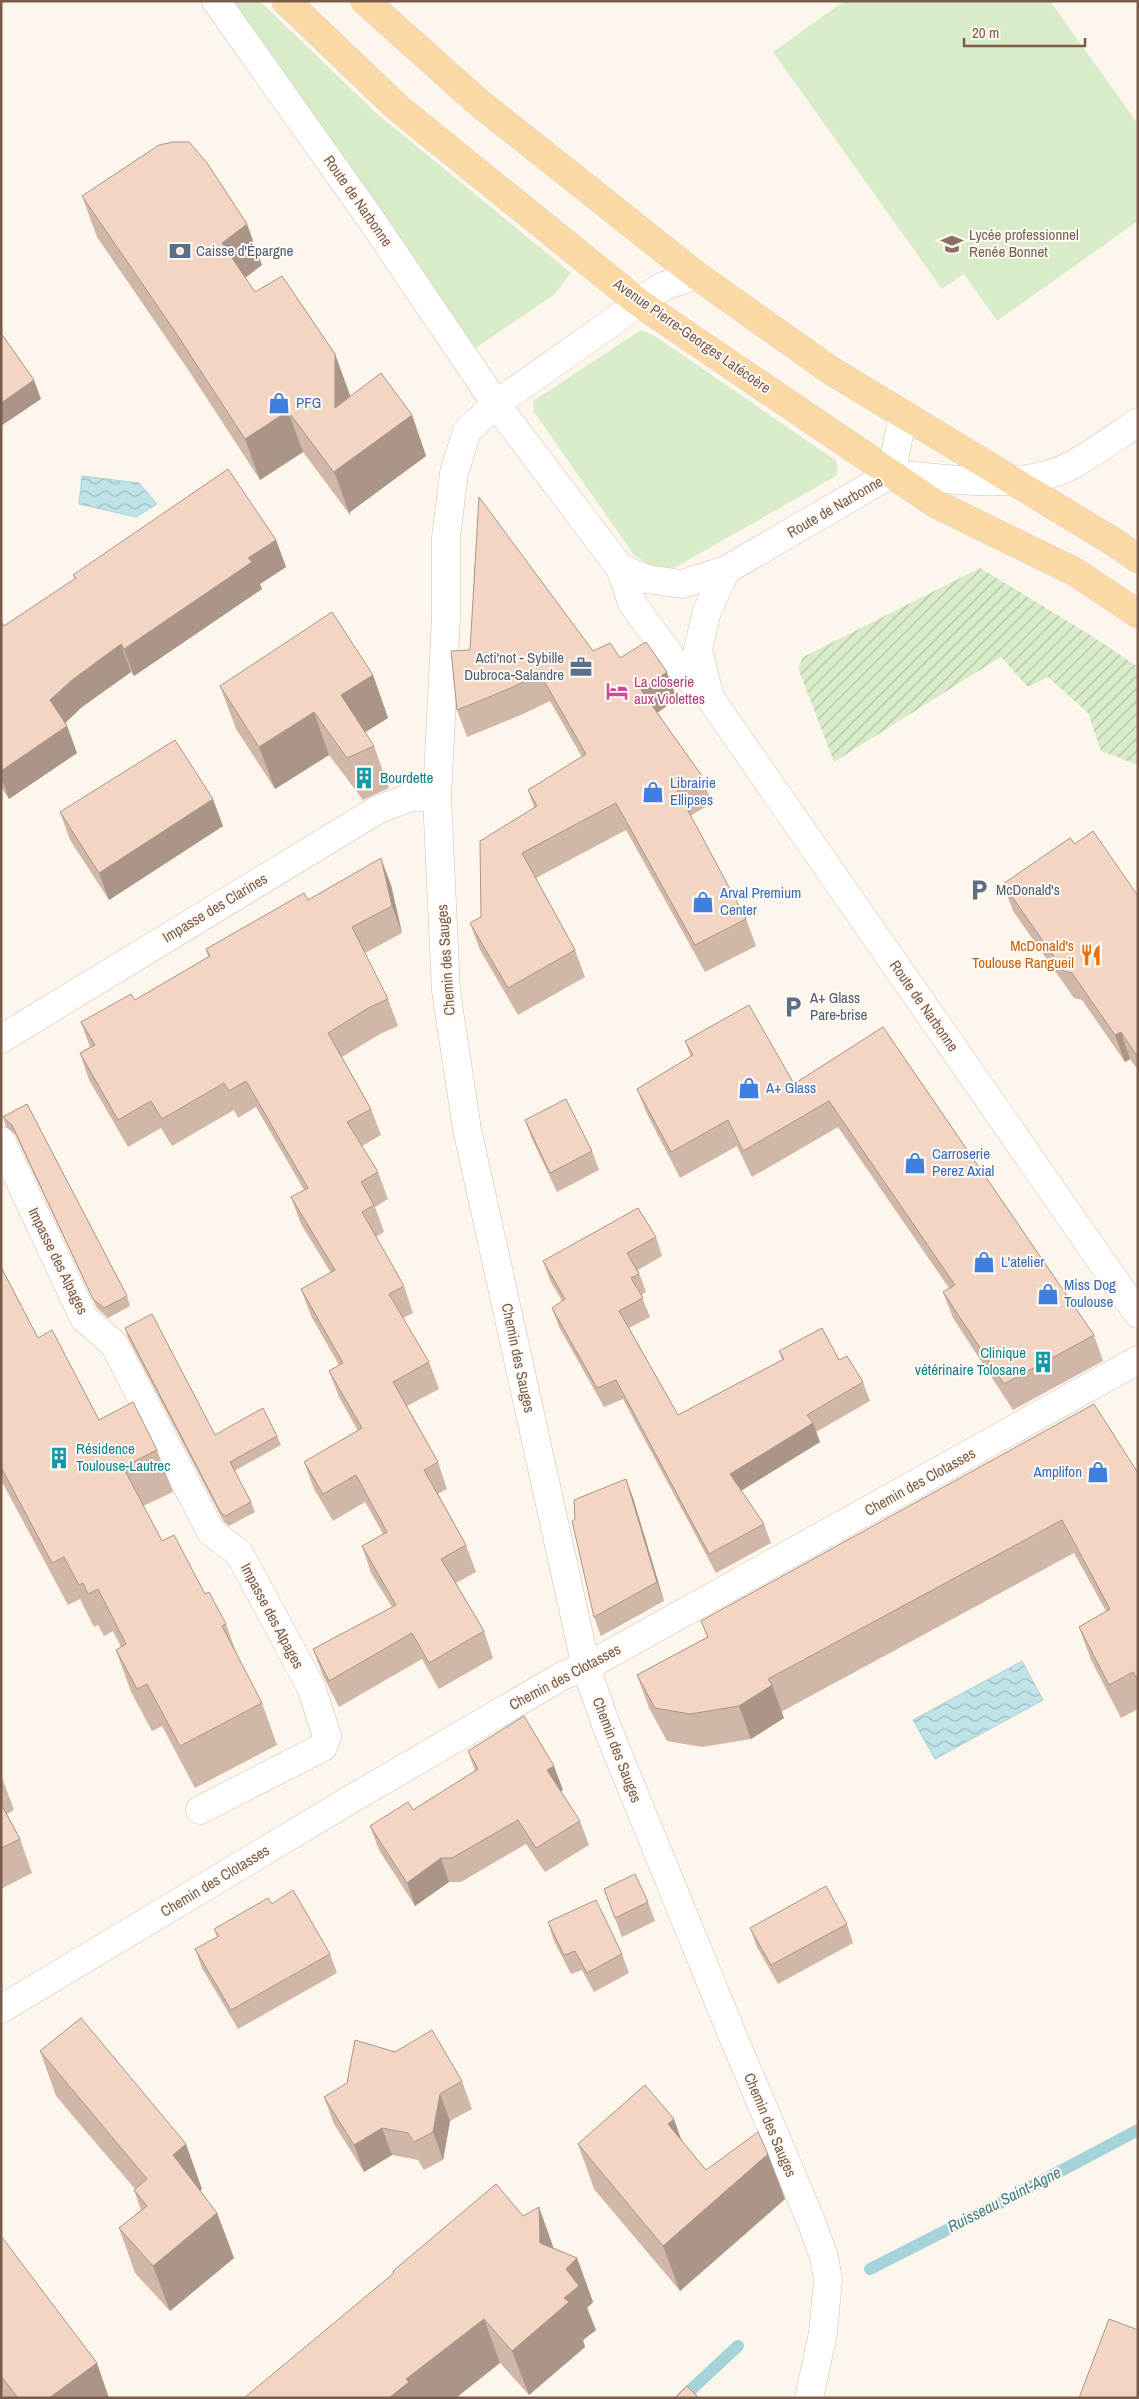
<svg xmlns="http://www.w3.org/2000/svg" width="1139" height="2399" font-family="'Archivo Narrow',sans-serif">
<defs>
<pattern id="garden-furrows" width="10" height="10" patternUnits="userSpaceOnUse" patternTransform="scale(1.25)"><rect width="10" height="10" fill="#d8ecc9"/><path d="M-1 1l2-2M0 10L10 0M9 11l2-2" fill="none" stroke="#b4c2a5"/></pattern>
<pattern id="water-waves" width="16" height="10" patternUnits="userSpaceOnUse" patternTransform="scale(1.25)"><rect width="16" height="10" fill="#bfe3e8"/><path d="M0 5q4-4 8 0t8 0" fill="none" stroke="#a0bbbe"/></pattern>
</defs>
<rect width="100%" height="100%" fill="#fdf6ec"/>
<path fill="#d8ecc9" d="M229,1h31l115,111 196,161 -16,21 -84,57z
M844,1h206l88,123v97l-141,100 -33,-47 -22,15 -169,-237z
M641,330l14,6 180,124 3,6 -2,10 -162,92 -23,-2 -17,-11 -100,-143 -1,-11z"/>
<path fill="url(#garden-furrows)" d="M980,568l112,68 46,31v98l-37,-14 -13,-38 -40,-36 -20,10 -27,-30 -167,105 -36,-94 5,-11z"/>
<path fill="url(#water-waves)" stroke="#a5d3da" d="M82,476l57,7 18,21 -21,13 -57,-13z
M1022,1661l21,39 -108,59 -22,-39z"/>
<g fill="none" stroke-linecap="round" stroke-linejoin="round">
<path stroke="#a5d3da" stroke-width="12" d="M870,2269l132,-67 136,-72
M682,2398l56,-52"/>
<g stroke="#d1beb0" stroke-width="29">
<path id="street" d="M496,404l-29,27 -13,42 -8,64v80l-9,180 9,194 21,138 119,538 20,58 128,314 77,182 13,36 4,23 -5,53 -14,65
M891,474c58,4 130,19 183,-10 22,-13 43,-28 64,-42
M1,1039l376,-229 34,-13h26
M1,1141l83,177 30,26 97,188 28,21 72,134 16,49 -4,11 -123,63
M1,2009l352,-211 211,-123 22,-8 552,-307"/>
</g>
<g stroke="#d6c0b0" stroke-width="29">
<path id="secondary" d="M216,1l154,217 126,186 124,164 12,35 50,69 28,26 428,616
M496,404l122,-86 20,-16 26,-16 32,-11
M620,568l27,11 35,5 44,-14 165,-96 12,-59
M710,698l-12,-49 9,-38 19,-41"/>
</g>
<g stroke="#dad1cd" stroke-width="29">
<path id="primary" d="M286,1l112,107 240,194 298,202 139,68 63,42
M365,1l113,101 218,173 134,95 284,172 24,17"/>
</g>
<use href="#street" stroke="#fff" stroke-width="28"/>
<use href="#secondary" stroke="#fff" stroke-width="28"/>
<use href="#primary" stroke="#fbd9a5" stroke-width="28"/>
</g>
<path fill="#d1b7a8" d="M82,196l180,69 -17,13 10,14 80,62 15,43 62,18 14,41 -76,56v3l-47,-63 -43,28 -71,-109 -92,-134z
M276,540l10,27 -26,17 2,5 -128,87 -3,-4 -49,35 -17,16 2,3 10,27 -68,46 -8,-12v-166l3,5 71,-47 -2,-4z
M451,651h142l27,7 57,41 -20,14 45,63 10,27 -22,13 56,103 10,27 -51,26 -79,-142 -90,48 39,72 10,27 -67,38 -38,-65 -10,-27 11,-6 53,-110 -6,-17 54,-33 -32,-56 -29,14 -54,22 -10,-27z
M373,675l15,43 -23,14 9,14 15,42 -26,12 -34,-45 -54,34 -39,-60 -16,-43z
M60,812l163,14 -114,74 -39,-60z
M1075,844l63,52v174l-8,-11 -5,3 -43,-62 -8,-2 -61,-87 -10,-27z
M391,885l11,48 -37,20 23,46 10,27 -18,8 -38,23 29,52 10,26 -19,11 16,26 10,27 -13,8 9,25 -8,5 28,49 9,27 -10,5 26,44 10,27 -32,17 31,56 9,27 -9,5 28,51 10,27 -20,11 28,48 9,27 -54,31 -17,-30 -83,48 -16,-31 -10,-27 79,-42 -21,-34 -9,-27 21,-12 -18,-32 -32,19 -19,-32 -10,-27 54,-31 -19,-34 -10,-26 10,-6 -28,-49 -10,-27 30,-16 -30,-49 -10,-27 13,-7 -48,-83 -18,11 -4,-8 -62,36 -11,-18 -33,19 -39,-67 -9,-27 10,-6 -9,-25 54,-22 73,-43 -2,-8 102,-49z
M883,1027l211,308 9,26 -90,49 -60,-92 -10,-26 6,-4 -111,-161 -86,50 -15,-31 -57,32 -33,-64 -10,-25 54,-32 -6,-16 109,43z
M27,1104l100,192 3,10 -22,12 -11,-10 -82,-174 -9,-7 -3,-10z
M525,1120l67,31 7,19 -42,22 -25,-53z
M656,1237l6,19 -24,14 8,22 -5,3 9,22 -21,11 49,87 104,-55 -3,-9 60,9 24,22 7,19 -54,31 4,10 -79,49 23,33 7,19 -55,30 -93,-174 -19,8 -45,-80 -7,-19 10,-7 -12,-21 -7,-19z
M1,1267l37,71 61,82 58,30 16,42 -30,14 19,35 43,53 21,30 11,31 25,48 15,42 -82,43 -33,-62 -10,5 -21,-39 -15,-42 5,-3 -8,-16 -9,5 -6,-11 -4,2 -14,-28 -12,6 -67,-125z
M125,1328l90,107 62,1 4,9 -47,26 17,31 4,10 -26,14 -5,-4 -96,-184z
M1138,1473v236l-17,9 -30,-58 -12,-33 27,-16 -32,-58 -293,159 3,6 -33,21 -49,8 -35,-6 -18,-33 -12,-33 70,-38 -6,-16z
M626,1479l7,19 31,103 -63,35 -7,-19 -19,-98z
M468,1751l95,39 -2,1 19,30 9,24 -44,27 -19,-28 -65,38h-12l-34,24 -36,-56 -9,-24 43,-16 62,-39z
M1,1775l13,35 -7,4 13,25 12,34 -31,16z
M604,1889l44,13 7,19 -33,16z
M272,1904l58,50 7,19 -99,56 -36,-61 -7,-19 22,-12 -3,-8z
M548,1922l74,32 7,19 -35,19 -12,-22 -11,4 -17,-33z
M847,1924l6,19 -75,41 -21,-37 -7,-19z
M40,2051l162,138 -2,2 17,22 17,45 -64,53 -35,-38 -16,-45 22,-18 -7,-20 1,-1 -79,-93z
M462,2081l10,28 -22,12 -7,39 -19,10 -6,-10 -26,-5 -28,17 -30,-48 -10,-27z
M682,2142l24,28 62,-16 17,45 -105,92 -86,-102 -16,-45z
M523,2216l31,32 23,10 16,44 -6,6 9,22 -13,10 2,7 -56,48 -29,-32 -107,-89v-3z
M1,2236l108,162h-108z"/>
<path fill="#aa9588" d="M247,224l15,41 -25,19 -15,-41z
M335,354l15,41v54l-15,-41z
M34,380l7,19 -40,27v-23z
M288,411l15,41 -43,28 -15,-41z
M412,415l14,41 -76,56v3l-15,-41v-3z
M276,540l10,27 -26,17 2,5 -128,87 -10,-27 124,-91z
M121,644l10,28 -49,35 -22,21 -10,-28 22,-20z
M667,672l10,27 -26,18 -10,-27z
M373,675l15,43 -32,20 -15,-43z
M314,712l15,43 -54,34 -16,-42z
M67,726l10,27 -68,46 -8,-22v-6z
M213,799l10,27 -114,74 -10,-27z
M381,858l10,27 11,48 -10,-27z
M1121,1032l9,27 -5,3 -10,-27z
M813,1423l7,19 -83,51 -7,-19z
M626,1479l7,19 31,103 -7,-19z
M772,1685l12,33 -33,21 -12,-33z
M554,1766l9,24 -7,4 -9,-24z
M441,1858l8,24 -34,24 -8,-23z
M440,2094l10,27 -7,39 -10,-28z
M674,2119l16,45 -22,-40z
M382,2128l10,27 -28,17 -10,-27z
M186,2144l16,45 -12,11 -17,-45z
M768,2154l17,45 -105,92 -17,-45z
M539,2207l16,45 -15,-9z
M217,2213l17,45 -64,53 -17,-45z
M577,2258l16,44 -6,6 9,22 -13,10 2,7 -56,48 -17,-44 52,-53 2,-29z
M484,2319l16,44 -44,35h-67l17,-19z
M97,2363l12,35h-60z"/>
<path fill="#f3d5c3" stroke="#aa9588" d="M173,142h16l18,21 40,61 -25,19 33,49 27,-16 53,78v54l46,-35 31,42 -77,56v3l-47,-63 -43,28 -71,-109 -92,-134 77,-51z
M1,333l33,47 -33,23z
M228,469l48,71 -28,18 4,4 -128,87 -3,-5 -49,36 -22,20 17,26 -66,45v-150l3,5 72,-48 -3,-3z
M479,497l114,154 17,-8 10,15 26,-16 21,30 -26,18 61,86 -25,14 69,129 -51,26 -79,-142 -94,50 53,97 -67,38 -38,-65 11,-6 -1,-76 57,-35 -9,-16 58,-36 -46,-80 -29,14 -54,22 -6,-59 19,-1z
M332,612l41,63 -32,20 33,51 -27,12 -33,-46 -55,35 -39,-61z
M175,740l38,59 -114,74 -39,-61z
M1093,831l45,65v159l-1,1 -16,-24 -6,3 -43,-62 -8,-2 -61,-87 67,-46 5,6z
M381,858l11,48 -40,21 36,72 -18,8 -42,26 43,76 -24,13 31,50 -17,10 13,23 -12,7 42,74 -15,8 40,68 -36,20 45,80 -14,8 42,75 -25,14 43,72 -55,32 -17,-30 -83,48 -16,-32 83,-44 -34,-59 25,-14 -31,-57 -33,19 -19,-32 58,-34 -33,-57 14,-8 -42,-74 34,-19 -44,-73 17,-9 -62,-107 -17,10 -5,-8 -62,36 -11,-18 -33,19 -38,-67 15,-8 -14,-23 50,-28 4,6 75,-44 -4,-7 98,-56 4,7z
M749,1005l45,79 89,-57 211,308 -90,49 -61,-92 12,-7 -126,-184 -86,50 -15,-31 -57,32 -34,-63 56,-34 -8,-14z
M566,1099l26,52 -42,22 -25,-53z
M27,1104l100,192 -23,12 -11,-9 -81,-174 -9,-8z
M638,1208l18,29 -29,16 12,21 -8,4 12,20 -24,13 59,104 106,-56 -5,-8 43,-23 17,32 8,-4 16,26 -56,33 6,8 -83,51 34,50 -55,30 -93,-174 -19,8 -45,-80 13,-9 -22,-38z
M1,1267l37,71 14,-8 47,90 34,-18 24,48 -34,17 39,74 12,-6 31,59 4,-2 17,32 -4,2 40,77 -82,43 -33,-62 -10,5 -21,-39 10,-6 -28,-55 -10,5 -5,-11 -4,2 -15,-28 -12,6 -51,-96z
M152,1314l63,121 48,-27 14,28 -47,26 21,40 -26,14 -4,-3 -96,-185z
M1094,1404l44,69v208l-5,-9 -24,13 -30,-58 31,-18 -48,-89 -294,159 4,6 -33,21 -49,8 -35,-6 -18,-33 71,-38 -7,-16z
M626,1479l31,103 -63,35 -22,-96 3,-2 -1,-19z
M524,1716l30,50 -7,4 33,51 -44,27 -18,-28 -66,38h-11l-34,25 -37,-57 38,-24 5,8 65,-41 -10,-18z
M1,1804l19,35 -19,9z
M635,1874l13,28 -33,16 -11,-29z
M826,1886l21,38 -76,41 -21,-37z
M293,1890l37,64 -99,56 -36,-61 24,-13 -5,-7 54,-31 4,6z
M596,1900l26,54 -35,19 -12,-22 -11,4 -16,-33z
M81,2018l105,126 -13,11 44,58 -64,53 -34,-38 28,-22 -13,-16 13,-11 -107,-128z
M432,2030l30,51 -22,13 -7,38 -19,10 -6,-9 -26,-5 -28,17 -30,-48 23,-14 8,-43 40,12z
M645,2085l29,34 -6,5 38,46 52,-38 10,22 -105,92 -85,-102z
M496,2184l27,32 16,-9 1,36 37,15 -11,11 13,17 -15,12 5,4 -57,49 -28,-32 -78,60 3,3 -20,16h-145l150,-125 -1,-2z
M1,2236l96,127 -48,35h-31l-17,-22z
M1109,2319l29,11v68h-59z
M687,2386l12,12h-24z"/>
<defs>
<g id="school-bare" transform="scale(1.725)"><path d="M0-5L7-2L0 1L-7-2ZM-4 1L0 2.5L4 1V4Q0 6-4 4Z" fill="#8d6e63" stroke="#fffaf3" stroke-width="2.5" paint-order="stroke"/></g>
<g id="bank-bare" transform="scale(1.725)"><path d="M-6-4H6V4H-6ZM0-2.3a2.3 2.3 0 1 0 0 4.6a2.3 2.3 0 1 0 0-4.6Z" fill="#5c6f8a" stroke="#fffaf3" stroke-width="2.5" paint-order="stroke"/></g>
<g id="shop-bare" transform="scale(1.725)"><path d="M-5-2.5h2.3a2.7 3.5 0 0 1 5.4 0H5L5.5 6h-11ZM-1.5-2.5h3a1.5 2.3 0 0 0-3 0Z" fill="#3f7fe0" stroke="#fffaf3" stroke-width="2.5" paint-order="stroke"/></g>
<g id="office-bare" transform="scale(1.725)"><path d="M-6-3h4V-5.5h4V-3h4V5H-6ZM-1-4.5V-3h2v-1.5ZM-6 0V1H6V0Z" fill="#5c6f8a" stroke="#fffaf3" stroke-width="2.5" paint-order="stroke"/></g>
<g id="hotel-bare" transform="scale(1.725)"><path d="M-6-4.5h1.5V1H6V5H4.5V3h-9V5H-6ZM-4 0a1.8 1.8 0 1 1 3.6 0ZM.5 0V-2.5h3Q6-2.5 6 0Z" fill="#d1479c" stroke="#fffaf3" stroke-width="2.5" paint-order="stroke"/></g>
<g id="building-bare" transform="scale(1.725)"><path d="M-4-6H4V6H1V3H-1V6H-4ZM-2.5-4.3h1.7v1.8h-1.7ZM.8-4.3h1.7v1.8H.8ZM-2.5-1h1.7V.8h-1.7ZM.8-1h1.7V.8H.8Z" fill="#0f9aa8" stroke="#fffaf3" stroke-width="2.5" paint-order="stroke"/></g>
<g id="parking-bare" transform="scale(1.725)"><path d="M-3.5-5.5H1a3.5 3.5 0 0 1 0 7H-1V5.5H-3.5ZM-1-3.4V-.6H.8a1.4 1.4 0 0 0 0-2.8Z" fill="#5c6f8a" stroke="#fffaf3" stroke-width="2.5" paint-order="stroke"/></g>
<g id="restaurant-bare" transform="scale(1.725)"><path d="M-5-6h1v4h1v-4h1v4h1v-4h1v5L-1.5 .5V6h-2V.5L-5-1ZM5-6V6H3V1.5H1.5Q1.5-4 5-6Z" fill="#e8710a" stroke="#fffaf3" stroke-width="2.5" paint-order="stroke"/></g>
</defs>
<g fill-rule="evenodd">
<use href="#school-bare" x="952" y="244"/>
<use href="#bank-bare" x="180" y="251"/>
<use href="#shop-bare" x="279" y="403"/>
<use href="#office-bare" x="581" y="667"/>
<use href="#hotel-bare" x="617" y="691"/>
<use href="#building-bare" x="364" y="778"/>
<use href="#shop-bare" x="653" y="792"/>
<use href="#parking-bare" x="979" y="890"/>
<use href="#shop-bare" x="703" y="902"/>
<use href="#restaurant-bare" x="1091" y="955"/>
<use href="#parking-bare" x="793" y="1007"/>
<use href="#shop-bare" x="749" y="1088"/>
<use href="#shop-bare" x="915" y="1163"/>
<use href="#shop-bare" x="984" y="1262"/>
<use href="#shop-bare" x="1048" y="1294"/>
<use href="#building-bare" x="1043" y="1362"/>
<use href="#building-bare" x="59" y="1458"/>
<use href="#shop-bare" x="1098" y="1472"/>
</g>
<g text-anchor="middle" stroke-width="4" stroke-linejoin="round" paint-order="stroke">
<g font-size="15" fill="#7a5c4d" stroke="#fffaf3">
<text transform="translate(358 201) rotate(55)" y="5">Route de Narbonne</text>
<text transform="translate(692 336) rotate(35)" y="5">Avenue Pierre-Georges Latécoère</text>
<text transform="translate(835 507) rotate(-30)" y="5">Route de Narbonne</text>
<text transform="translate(215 908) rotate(-31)" y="5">Impasse des Clarines</text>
<text transform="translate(446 960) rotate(-94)" y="5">Chemin des Sauges</text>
<text transform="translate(924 1006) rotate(55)" y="5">Route de Narbonne</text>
<text transform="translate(58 1261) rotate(64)" y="5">Impasse des Alpages</text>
<text transform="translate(518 1358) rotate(78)" y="5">Chemin des Sauges</text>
<text transform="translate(920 1482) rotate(-29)" y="5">Chemin des Clotasses</text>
<text transform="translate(272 1616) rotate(62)" y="5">Impasse des Alpages</text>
<text transform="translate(565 1677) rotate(-28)" y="5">Chemin des Clotasses</text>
<text transform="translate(617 1750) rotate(69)" y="5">Chemin des Sauges</text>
<text transform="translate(215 1881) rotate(-31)" y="5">Chemin des Clotasses</text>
<text transform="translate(770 2125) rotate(67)" y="5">Chemin des Sauges</text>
</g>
<g font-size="15" fill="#785e54" stroke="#fffaf3" text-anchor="start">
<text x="969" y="240">Lycée professionnel<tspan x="969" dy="17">Renée Bonnet</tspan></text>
</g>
<g font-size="15" fill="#4e5e75" stroke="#fffaf3" text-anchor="start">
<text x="196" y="256">Caisse d'Épargne</text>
<text x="564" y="663" text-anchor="end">Acti'not - Sybille<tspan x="564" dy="17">Dubroca-Salandre</tspan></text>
<text x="996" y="895">McDonald's</text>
<text x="810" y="1003">A+ Glass<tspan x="810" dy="17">Pare-brise</tspan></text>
</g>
<g font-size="15" fill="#366cbe" stroke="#fffaf3" text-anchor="start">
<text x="296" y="408">PFG</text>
<text x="670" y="788">Librairie<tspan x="670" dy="17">Ellipses</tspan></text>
<text x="720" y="898">Arval Premium<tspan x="720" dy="17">Center</tspan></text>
<text x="766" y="1093">A+ Glass</text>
<text x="932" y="1159">Carroserie<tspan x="932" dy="17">Perez Axial</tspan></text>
<text x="1001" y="1267">L'atelier</text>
<text x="1064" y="1290">Miss Dog<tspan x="1064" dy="17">Toulouse</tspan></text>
<text x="1082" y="1477" text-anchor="end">Amplifon</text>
</g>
<g font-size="15" fill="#b23c85" stroke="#fffaf3" text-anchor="start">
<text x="634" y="687">La closerie<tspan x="634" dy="17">aux Violettes</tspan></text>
</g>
<g font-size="15" fill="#0d838f" stroke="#fffaf3" text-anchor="start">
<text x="380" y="783">Bourdette</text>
<text x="1026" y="1358" text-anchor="end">Clinique<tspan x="1026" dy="17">vétérinaire Tolosane</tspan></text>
<text x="76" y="1454">Résidence<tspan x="76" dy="17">Toulouse-Lautrec</tspan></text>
</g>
<g font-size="15" fill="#c56008" stroke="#fffaf3" text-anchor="end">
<text x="1074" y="951">McDonald's<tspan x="1074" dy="17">Toulouse Rangueil</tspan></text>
</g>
<g font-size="16" font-style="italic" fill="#437c86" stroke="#fffaf3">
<text transform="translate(1004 2199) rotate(-27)" y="6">Ruisseau Saint-Agne</text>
</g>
</g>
<rect width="1139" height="2399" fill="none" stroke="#7a5c4d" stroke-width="5"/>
<path d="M964 38v8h121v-8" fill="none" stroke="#7a5c4d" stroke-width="2.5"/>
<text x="972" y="38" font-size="15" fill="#7a5c4d" stroke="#fffaf3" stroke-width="4" paint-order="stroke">20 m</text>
</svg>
